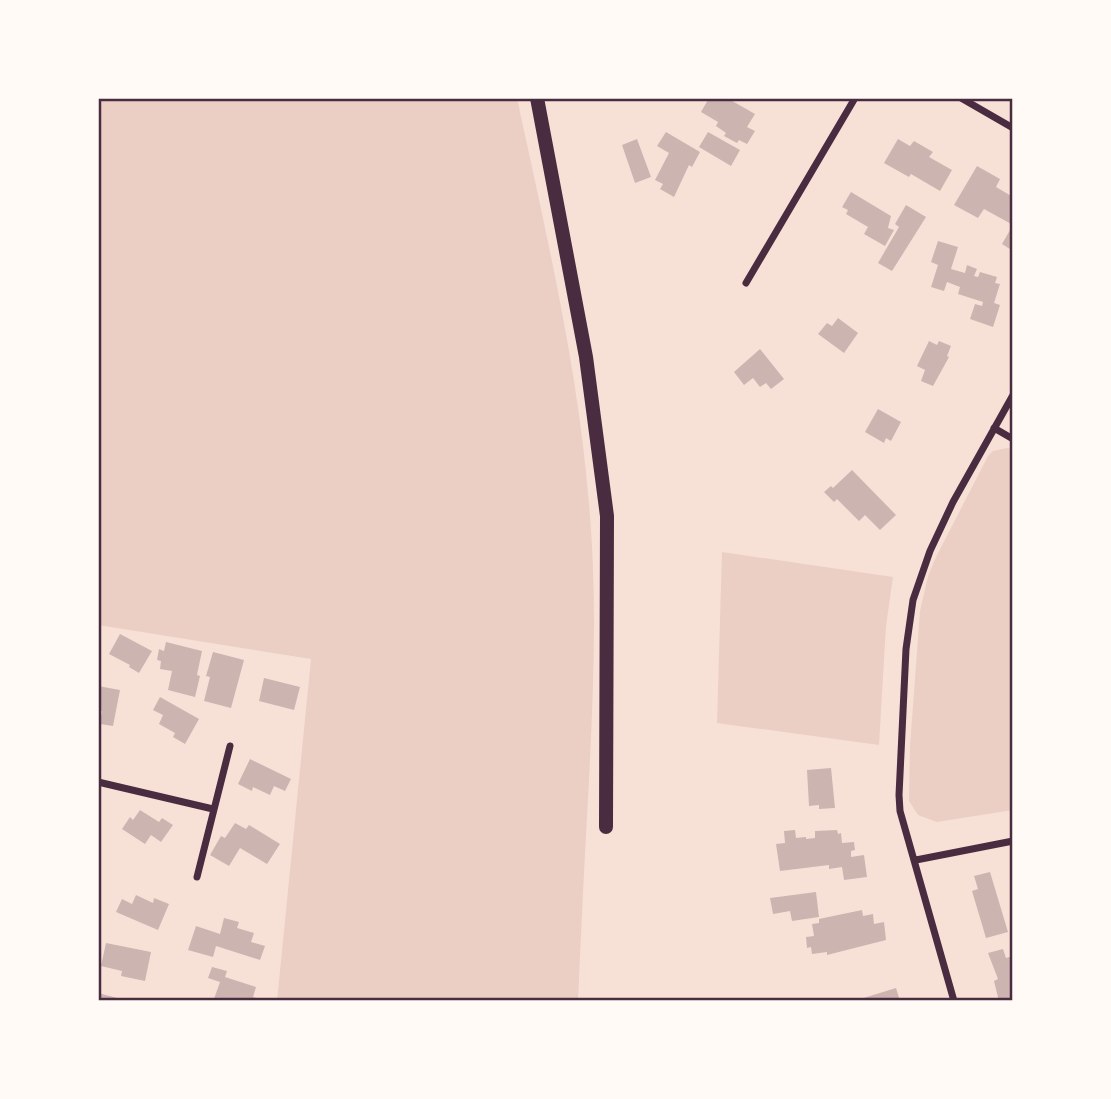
<svg xmlns="http://www.w3.org/2000/svg" width="1111" height="1099" font-family="'Varela Round',sans-serif">
<rect width="100%" height="100%" fill="#f7e1d7"/>
<path fill="#ebcfc5" d="M98,98h419c29,135 61,269 72,406 9,98 4,198 -1,296 -4,67 -7,134 -10,201h-301l34,-342 -213,-34z
M1007,448l6,1v361l-76,12 -19,-7 -9,-14 1,-55 10,-135 8,-35 8,-19 52,-101 5,-5z
M722,552l171,25 -7,49 -7,119 -162,-22z"/>
<path fill="#ccb4b1" d="M709,98l3,2 1,-2h14l28,16 -8,13 8,4 -8,13 -8,-4 -2,3 -13,-7 2,-3 -10,-7 2,-4 -17,-10z
M666,132l34,20 -8,15 -3,-2 -15,32 -14,-8 3,-5 -8,-4 14,-27 -12,-7z
M708,132l32,18 -9,16 -32,-19z
M637,139l14,38 -16,6 -13,-38z
M898,139l12,7 4,-5 19,11 -4,5 23,13 -12,21 -29,-17 -2,3 -25,-14z
M977,166l23,13 -4,8 17,10v54l-11,-7 11,-19 -29,-16 -6,9 -24,-13z
M851,192l40,24 -3,12 6,2 -9,16 -21,-12 4,-7 -22,-13 2,-4 -6,-3z
M906,205l20,12 -34,54 -14,-8 21,-36 -4,-3z
M938,241l20,6 -7,22 14,4 2,-8 10,4 -3,7 4,1 2,-5 17,5 -2,6 5,1 -6,19 6,2 -7,22 -23,-8 5,-15 7,2 1,-4 -25,-8 2,-7 -13,-5 -3,9 -13,-4 7,-22 -7,-3z
M838,318l20,15 -14,20 -26,-19 9,-11 5,3z
M929,341l8,4 2,-4 12,5 -4,10 2,1 -16,29 -12,-5 4,-11 -8,-4z
M760,349l24,30 -13,10 -5,-6 -6,4 -7,-9 -9,7 -10,-13z
M878,409l23,13 -10,19 -5,-3 -2,5 -19,-11z
M852,470l44,45 -16,15 -15,-15 -6,6 -22,-22 -3,3 -10,-10 7,-6 2,2z
M120,634l32,17 -13,22 -10,-6 1,-2 -21,-11z
M166,642l36,9 -5,24 3,1 -5,21 -27,-7 4,-19 -12,-2 1,-8 -4,-1 2,-11 5,2z
M213,652l31,8 -13,48 -27,-7 6,-24 -4,-1z
M264,678l36,9 -6,23 -35,-9z
M98,686l22,4 -7,36 -13,-2 2,-13h-4z
M160,697l39,22 -14,25 -12,-7 2,-4 -16,-9 4,-9 -10,-5z
M250,759l41,20 -6,12 -11,-5 -4,9 -17,-8 -1,4 -14,-7z
M831,768l4,40 -16,1v-4l-10,1 -2,-36z
M140,810l19,12 3,-4 11,7 -12,17 -10,-7 -6,9 -23,-15 8,-12 3,3z
M235,823l11,6 3,-4 31,19 -13,20 -27,-16 -11,18 -19,-11 11,-19 4,2z
M795,830l1,8 10,-1v2l9,-1v-7l22,-1 1,4 3,-1 1,10 12,-1 1,8 -4,1v6l13,-2 3,22 -23,3 -2,-13 -13,2v-4l-49,6 -4,-27 9,-1 -1,-12z
M990,872l18,60 -22,6 -14,-47 6,-2 -4,-13z
M816,892l3,25 -27,4 -2,-10 -17,3 -3,-16z
M136,895l17,8 1,-5 15,6 -11,26 -42,-18 6,-13 10,5z
M862,910l1,6 10,-2 1,10 10,-2 2,18 -59,15v-3l-15,2 -1,-7 -4,1 -1,-11 8,-1 -2,-12 7,-1v-4z
M224,918l15,4 -2,6 17,5 -3,9 14,4 -5,14 -44,-14 -3,11 -25,-7 8,-24 24,8z
M106,943l45,9 -6,29 -24,-5 1,-5 -21,-5z
M1003,949l3,9 7,-2v45h-14l-5,-20 4,-2 -10,-26z
M212,967l15,4 -2,6 31,10 -3,10 11,4h-42l-8,-2 6,-17 -12,-4z
M896,988l4,13h-43v-1z
M98,993l27,7v1h-27z"/>
<g fill="none" stroke-linecap="round" stroke-linejoin="round">
<path stroke="#4a2c40" stroke-width="7" d="M961,98l52,30
M746,283l109,-185
M994,428l19,11
M98,782l115,27
M916,860l97,-19
M197,877l33,-131
M954,1001l-54,-190 -1,-16 7,-146 7,-49 17,-49 23,-49 60,-107"/>
<path stroke="#4a2c40" stroke-width="14" d="M537,98l49,259 21,159 -1,311"/>
</g>
<rect width="1111" height="1099" fill="none" stroke="#fffaf5" stroke-width="200"/>
<rect x="100" y="100" width="911" height="899" fill="none" stroke="#4a2c40" stroke-width="2.5"/>
</svg>
